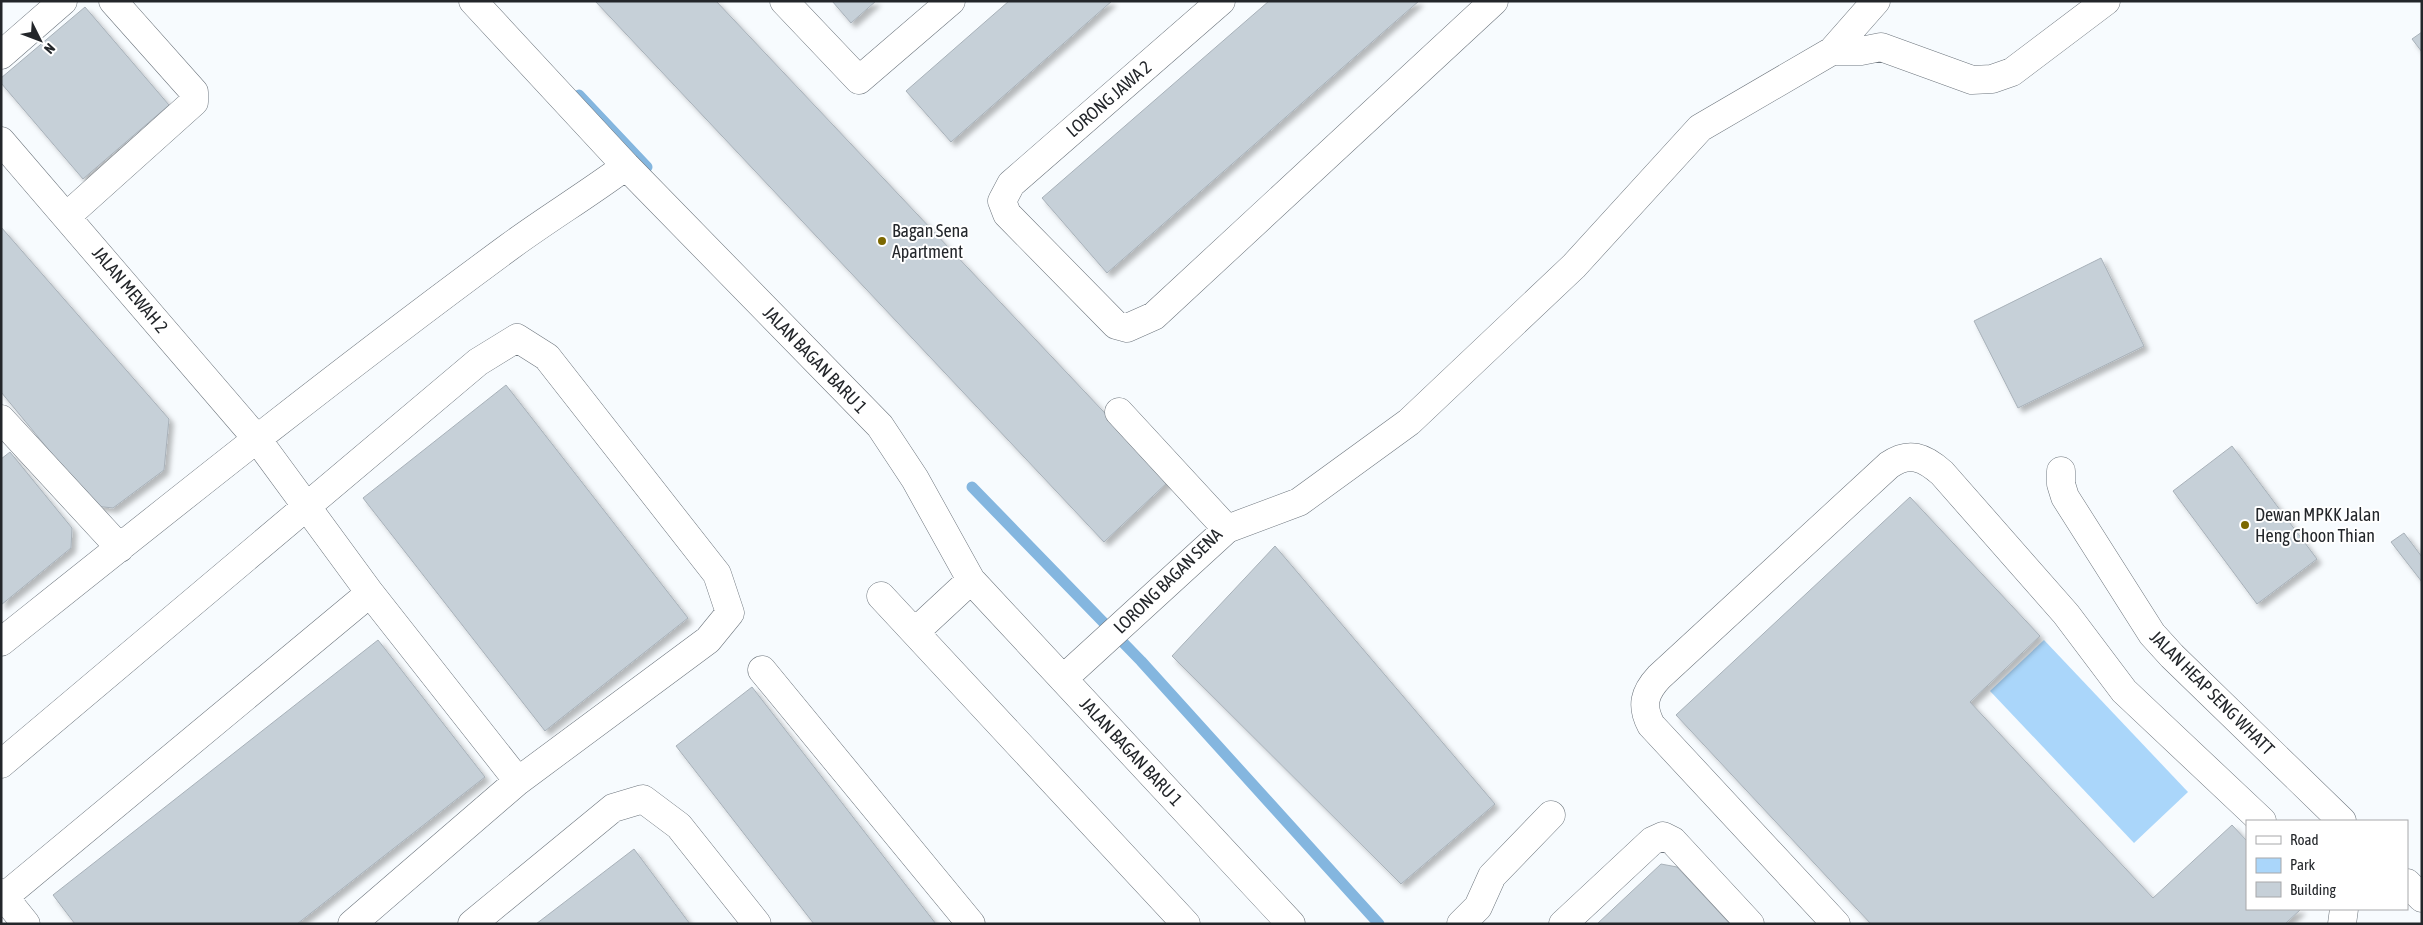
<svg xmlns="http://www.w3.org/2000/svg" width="2423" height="925" font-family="'Asap Condensed',sans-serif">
<defs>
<filter id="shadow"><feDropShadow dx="4.5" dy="4.5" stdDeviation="2.5" flood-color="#0004"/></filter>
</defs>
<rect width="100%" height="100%" fill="#f7fbfe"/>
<path fill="#aad6fa" d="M2044,640l144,152 -54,51 -144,-152z"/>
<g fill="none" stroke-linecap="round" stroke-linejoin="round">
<path stroke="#84b6df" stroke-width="11" d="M579,95l68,72
M972,487l169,174 238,263"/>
</g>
<path fill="#c6d0d8" stroke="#a8b1b9" filter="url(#shadow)" d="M595,1h121l453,480 -65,61z
M832,1h44l-25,22z
M1009,1h103l-161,141 -45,-51z
M1269,1h150l-312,272 -65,-75z
M85,7l84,98 -86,74 -82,-96v-5z
M2422,32v20l-10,-13z
M1,227l168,192 -5,51 -51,38 -18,-2 -94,-114z
M2101,258l43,88 -126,62 -44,-87z
M506,385l182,233 -143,113 -182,-233z
M2232,446l85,113 -60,45 -84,-113z
M10,452l62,76 -1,20 -70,57v-146z
M1910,497l130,139 -70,66 183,196 79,-73 15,16v68h54l-16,15h-414l-195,-209z
M2404,533l18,24v25l-31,-40z
M1275,546l220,258 -94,80 -229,-228z
M378,640l107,137 -188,147h-222l-22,-29z
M752,687l184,237h-122l-138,-178z
M634,849l56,75h-154z
M1661,864l16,3 53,57h-133z"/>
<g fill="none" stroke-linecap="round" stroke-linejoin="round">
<g stroke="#6d757d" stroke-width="29">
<path id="minor" d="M473,1l153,165 254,260 35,53 56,101 320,344
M784,1l75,79 92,-79
M1221,1l-210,183 -9,17 5,13 109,111 11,3 27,-12 340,-315
M1832,51h29l20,-4 91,33 20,-1 20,-7 94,-71
M1,55l62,-54
M1,141l256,298 113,154 148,188
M67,216l127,-114v-10l-81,-91
M1119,412l108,117
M1,419l119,129
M2061,471v13l4,13 87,137 20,22 170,165
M881,596l305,328
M915,632l56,-52
M1,642c168,-134 335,-268 508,-395 38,-28 78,-52 117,-81
M762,670l209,254
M1063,679l164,-150 72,-27 110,-80 165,-156 126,-138 132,-77 44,-50
M1,764l477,-402 39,-24 30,19 170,217 13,39 -22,27 -190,141 -166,143
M2407,883l15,15
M1,893l25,31
M4,897l366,-304
M472,924l141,-116 30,-9 36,27 78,98
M1461,924l17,-17 14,-31 59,-61
M1563,924l89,-83 11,-5 10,5 77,83
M1836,924l-185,-199c-10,-19 -7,-32 8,-48l230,-212c20,-14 35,-8 53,8l124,141 58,77 138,130
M2342,924l2,-15"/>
</g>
<use href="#minor" stroke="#fff" stroke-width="28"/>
</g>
<g fill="#7c6800" stroke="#fff" stroke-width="2">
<circle cx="882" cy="241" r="5"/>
<circle cx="2245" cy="525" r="5"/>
</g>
<g text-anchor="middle" stroke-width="4" stroke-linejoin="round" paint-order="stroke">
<g font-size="18" fill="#23262a" stroke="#fff">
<text transform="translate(1109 99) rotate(-41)" y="6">LORONG JAWA 2</text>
<text transform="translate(130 290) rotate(50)" y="6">JALAN MEWAH 2</text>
<text transform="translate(815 360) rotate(46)" y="6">JALAN BAGAN BARU 1</text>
<text transform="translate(1168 581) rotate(-44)" y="6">LORONG BAGAN SENA</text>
<text transform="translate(2212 693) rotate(45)" y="6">JALAN HEAP SENG WHATT</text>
<text transform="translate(1131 752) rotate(47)" y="6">JALAN BAGAN BARU 1</text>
</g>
<g font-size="18" fill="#23262a" stroke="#fff" text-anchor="start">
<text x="892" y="237">Bagan Sena<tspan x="892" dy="21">Apartment</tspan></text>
<text x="2255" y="521">Dewan MPKK Jalan<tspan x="2255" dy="21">Heng Choon Thian</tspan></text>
</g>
</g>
<rect width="2423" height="925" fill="none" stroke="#23262a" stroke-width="5"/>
<rect x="2246" y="820" width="162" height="90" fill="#ffffff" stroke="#a7a8aa"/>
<rect x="2256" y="836" width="25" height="8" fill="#ffffff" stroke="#a7a8aa"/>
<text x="2290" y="845" font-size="15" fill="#23262a">Road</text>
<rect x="2256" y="858" width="25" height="15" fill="#aad6fa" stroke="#a7a8aa"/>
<text x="2290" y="870" font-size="15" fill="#23262a">Park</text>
<rect x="2256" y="882" width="25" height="15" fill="#c6d0d8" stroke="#a7a8aa"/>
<text x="2290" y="895" font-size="15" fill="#23262a">Building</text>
<g transform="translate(40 40) rotate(132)" stroke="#ffffff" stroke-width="4" paint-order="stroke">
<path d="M0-4L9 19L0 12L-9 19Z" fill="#23262a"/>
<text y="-8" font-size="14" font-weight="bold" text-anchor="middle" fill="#23262a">N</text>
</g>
</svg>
